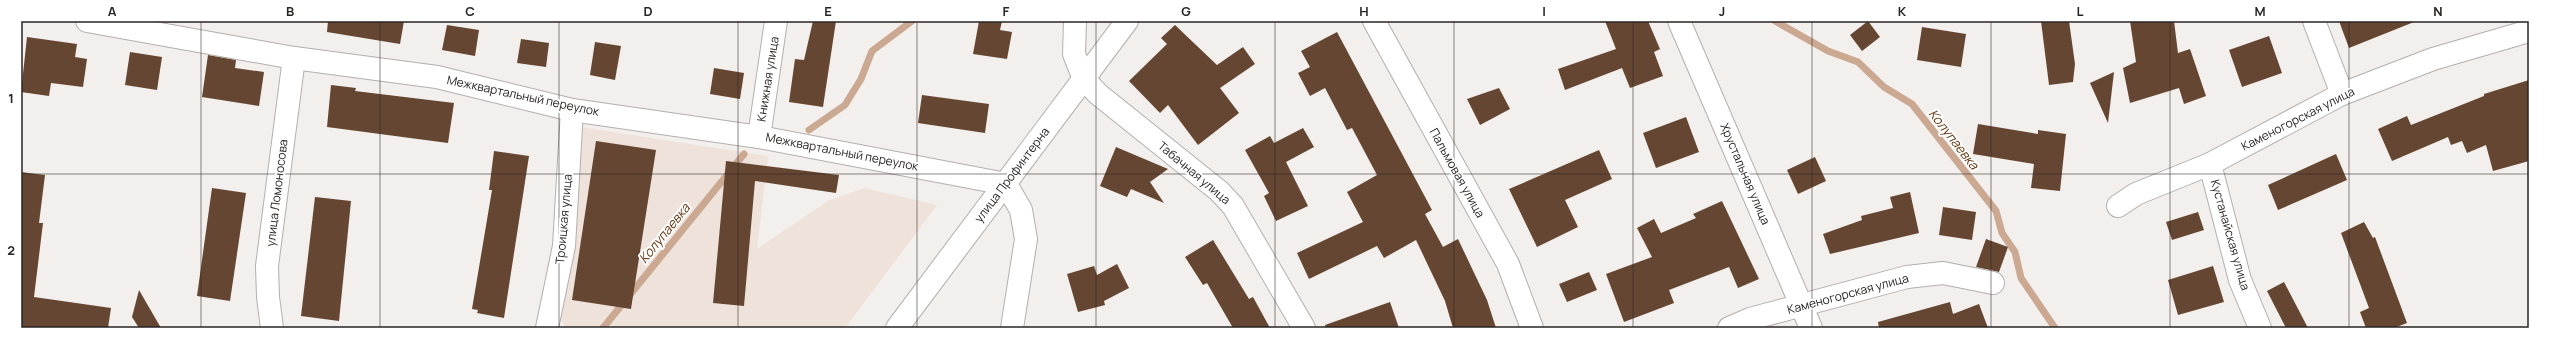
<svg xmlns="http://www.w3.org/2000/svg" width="2550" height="349" font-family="Manrope,sans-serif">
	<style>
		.built { fill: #eee2db }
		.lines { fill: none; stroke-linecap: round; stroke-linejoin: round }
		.stream { stroke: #cba891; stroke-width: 7 }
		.building { fill: #654632 }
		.minor-casing { stroke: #b3afac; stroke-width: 24 }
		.tertiary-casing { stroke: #b3afac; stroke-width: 24 }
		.secondary-casing { stroke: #b3afac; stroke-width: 24 }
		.minor { stroke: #fff; stroke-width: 22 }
		.tertiary { stroke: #fff; stroke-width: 22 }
		.secondary { stroke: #fff; stroke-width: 22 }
		.grid { fill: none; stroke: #282625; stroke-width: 1; stroke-opacity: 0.55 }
		.labels { text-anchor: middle; stroke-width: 4; stroke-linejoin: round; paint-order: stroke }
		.street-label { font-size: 12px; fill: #282625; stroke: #fff }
		.water-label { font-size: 13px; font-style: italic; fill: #643611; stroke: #fff }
		.neatline { fill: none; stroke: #282625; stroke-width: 1.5 }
		.grid-label { font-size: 13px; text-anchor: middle; font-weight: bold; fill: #282625 }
	</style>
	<rect width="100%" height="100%" fill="#f3efec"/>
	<polygon class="built" points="581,127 768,156 757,249 828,201 864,188 937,205 845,328 566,328 559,316"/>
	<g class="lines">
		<g class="stream">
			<polyline points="1775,21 1828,51 1858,62 1884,87 1912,104 1996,211 2002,233 2015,252 2021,278 2055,328"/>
			<polyline points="809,130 845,105 861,79 872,51 912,21"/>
			<polyline points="603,328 744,154"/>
		</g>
	</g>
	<g class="building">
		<polygon points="328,21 404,21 400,44 327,32"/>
		<polygon points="813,21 836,21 823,107 789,102 795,59 804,60"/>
		<polygon points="979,21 1002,21 1000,30 1012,32 1007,59 973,54"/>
		<polygon points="1605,21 1648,21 1660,49 1654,52 1663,76 1630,88 1622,68 1565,90 1558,69 1616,49"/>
		<polygon points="1868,21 1880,37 1862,51 1850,35"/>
		<polygon points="2041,21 2069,21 2075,64 2073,82 2049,85"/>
		<polygon points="2130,21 2174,21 2178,53 2190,49 2206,96 2184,104 2179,88 2130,103 2123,68 2136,62"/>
		<polygon points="2339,21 2414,21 2414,22 2349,48"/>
		<polygon points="447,25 479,30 475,56 442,50"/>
		<polygon points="1175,25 1217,65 1243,47 1255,64 1220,88 1239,113 1198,145 1168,105 1160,113 1129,81 1167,44 1161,38"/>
		<polygon points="1922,27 1966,34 1961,67 1917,60"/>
		<polygon points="1337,32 1432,210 1425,214 1443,247 1458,239 1487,300 1496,328 1453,328 1445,301 1416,240 1384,258 1377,246 1309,279 1297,253 1363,222 1347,192 1377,175 1352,128 1347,130 1325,88 1310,96 1298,73 1310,67 1301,51"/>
		<polygon points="2269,36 2282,73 2242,87 2229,50"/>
		<polygon points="27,37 77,44 75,57 87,59 83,87 51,83 49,96 21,92"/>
		<polygon points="521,39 549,43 546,67 517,63"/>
		<polygon points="595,42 621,46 615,80 590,75"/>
		<polygon points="130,52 162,57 157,90 125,85"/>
		<polygon points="208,55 236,60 235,68 264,72 259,106 202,97"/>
		<polygon points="714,68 744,73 740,99 710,94"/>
		<polygon points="2114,72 2108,123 2090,83"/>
		<polygon points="2529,80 2529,161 2493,171 2486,145 2467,153 2462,141 2451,145 2448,137 2392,161 2378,129 2407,116 2411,125 2484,96 2484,94"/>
		<polygon points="331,85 356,88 355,91 454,103 448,143 327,127"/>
		<polygon points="1499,88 1510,109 1480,125 1467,99"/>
		<polygon points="922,95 989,104 985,133 918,123"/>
		<polygon points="1686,117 1699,152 1656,168 1643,133"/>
		<polygon points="1978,124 2038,134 2038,130 2066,134 2060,191 2031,188 2034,164 1973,154"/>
		<polygon points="1303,128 1314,147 1286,162 1308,206 1276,221 1264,196 1269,193 1245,150 1270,136 1274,143"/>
		<polygon points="596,141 656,150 631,309 572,300"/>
		<polygon points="1116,147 1168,169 1150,182 1164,203 1131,189 1127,197 1100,186"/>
		<polygon points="1599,150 1612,179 1565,200 1578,227 1537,247 1509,189"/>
		<polygon points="494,151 529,156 504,318 477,313 478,310 472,309 492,190 489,190"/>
		<polygon points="2336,154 2347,180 2278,210 2268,185"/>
		<polygon points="1815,157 1826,181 1798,194 1787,170"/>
		<polygon points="726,161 839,175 836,193 755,181 744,306 713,303"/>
		<polygon points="21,172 45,175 39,223 43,223 34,297 111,308 108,328 21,328"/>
		<polygon points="212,188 246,193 230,301 197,296"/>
		<polygon points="1910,192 1919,233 1830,254 1823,234 1862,220 1861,216 1893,208 1890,197"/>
		<polygon points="315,197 351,201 339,321 301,316"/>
		<polygon points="1722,201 1759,279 1738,288 1729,267 1669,290 1674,303 1624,322 1606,274 1652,257 1637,228 1654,219 1661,233 1696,218 1693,214"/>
		<polygon points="1943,207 1976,212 1972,240 1939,235"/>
		<polygon points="2198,212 2204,230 2172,240 2166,222"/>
		<polygon points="2364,222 2373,238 2375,237 2407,323 2394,328 2366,328 2360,312 2369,308 2341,233"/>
		<polygon points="1986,239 2008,247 1999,272 1976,267"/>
		<polygon points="1213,240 1249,299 1253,297 1270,328 1233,328 1207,283 1203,285 1185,257"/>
		<polygon points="1117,264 1129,288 1104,301 1105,305 1078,312 1067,274 1094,266 1097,275"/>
		<polygon points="2213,266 2224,302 2178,315 2168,280"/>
		<polygon points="1589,272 1597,290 1567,302 1559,284"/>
		<polygon points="2284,282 2308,328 2286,328 2267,291"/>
		<polygon points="139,290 161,328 139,328 132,317"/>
		<polygon points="1390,302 1399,328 1326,328 1325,325"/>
		<polygon points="1950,302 1953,314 1979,304 1988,328 1879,328 1878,322"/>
	</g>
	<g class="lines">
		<g class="minor-casing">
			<g id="minor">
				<polyline points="87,21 294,58 437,77 572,110 759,137 1006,184 1021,210 1026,239 1012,328"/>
				<polyline points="1374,21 1508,264 1532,328"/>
				<polyline points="1679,21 1811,328"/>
				<polyline points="2314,21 2342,94"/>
				<polyline points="1084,79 1098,94 1219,191 1233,206 1304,328"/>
				<polyline points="759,137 776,21"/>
				<polyline points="2210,164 2240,280 2260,328"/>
				<polyline points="2118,206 2136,194 2210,164 2342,94 2433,59 2529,31"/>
				<polyline points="272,328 268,297 267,266 294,58"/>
				<polyline points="547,328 564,246 572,110"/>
				<polyline points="1729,328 1750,319 1907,277 1943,273 1993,283"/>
			</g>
		</g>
		<g class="tertiary-casing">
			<polyline id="tertiary" points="1075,21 1074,54 1084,79"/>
		</g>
		<g class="secondary-casing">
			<polyline id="secondary" points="897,328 1127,21"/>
		</g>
		<use href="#minor" class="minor"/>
		<use href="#tertiary" class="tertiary"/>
		<use href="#secondary" class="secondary"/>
	</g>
	<path class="grid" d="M201,21V328M380,21V328M559,21V328M738,21V328M917,21V328M1096,21V328M1275,21V328M1454,21V328M1633,21V328M1812,21V328M1991,21V328M2170,21V328M2349,21V328M21,174H2529"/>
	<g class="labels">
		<g class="street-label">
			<text transform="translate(768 79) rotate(-81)" y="4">Книжная улица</text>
			<text transform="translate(523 96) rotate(12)" y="4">Межквартальный переулок</text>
			<text transform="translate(2298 119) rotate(-27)" y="4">Каменогорская улица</text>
			<text transform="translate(842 152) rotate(11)" y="4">Межквартальный переулок</text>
			<text transform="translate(1194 173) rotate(40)" y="4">Табачная улица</text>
			<text transform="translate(1457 173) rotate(61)" y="4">Пальмовая улица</text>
			<text transform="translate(1745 174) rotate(67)" y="4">Хрустальная улица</text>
			<text transform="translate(1012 175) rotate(-53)" y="4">улица Профинтерна</text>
			<text transform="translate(277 193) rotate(-83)" y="4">улица Ломоносова</text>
			<text transform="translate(564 219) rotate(-85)" y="4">Троицкая улица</text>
			<text transform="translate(2230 235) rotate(74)" y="4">Кустанайская улица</text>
			<text transform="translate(1848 294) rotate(-15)" y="4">Каменогорская улица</text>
		</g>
		<g class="water-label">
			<text transform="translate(1954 139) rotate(52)" y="5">Колупаевка</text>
			<text transform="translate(664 233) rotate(-51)" y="5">Колупаевка</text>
		</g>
	</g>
	<rect width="2550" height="349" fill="none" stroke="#ffffff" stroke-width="44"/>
	<rect x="22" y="22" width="2506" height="305" class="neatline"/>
	<g class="grid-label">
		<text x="112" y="16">A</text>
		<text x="290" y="16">B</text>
		<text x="470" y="16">C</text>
		<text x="648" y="16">D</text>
		<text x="828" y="16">E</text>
		<text x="1006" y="16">F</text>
		<text x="1186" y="16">G</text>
		<text x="1364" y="16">H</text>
		<text x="1544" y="16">I</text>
		<text x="1722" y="16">J</text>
		<text x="1902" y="16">K</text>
		<text x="2080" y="16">L</text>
		<text x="2260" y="16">M</text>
		<text x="2438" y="16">N</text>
		<text x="11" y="103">1</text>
		<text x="11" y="255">2</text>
	</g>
</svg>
